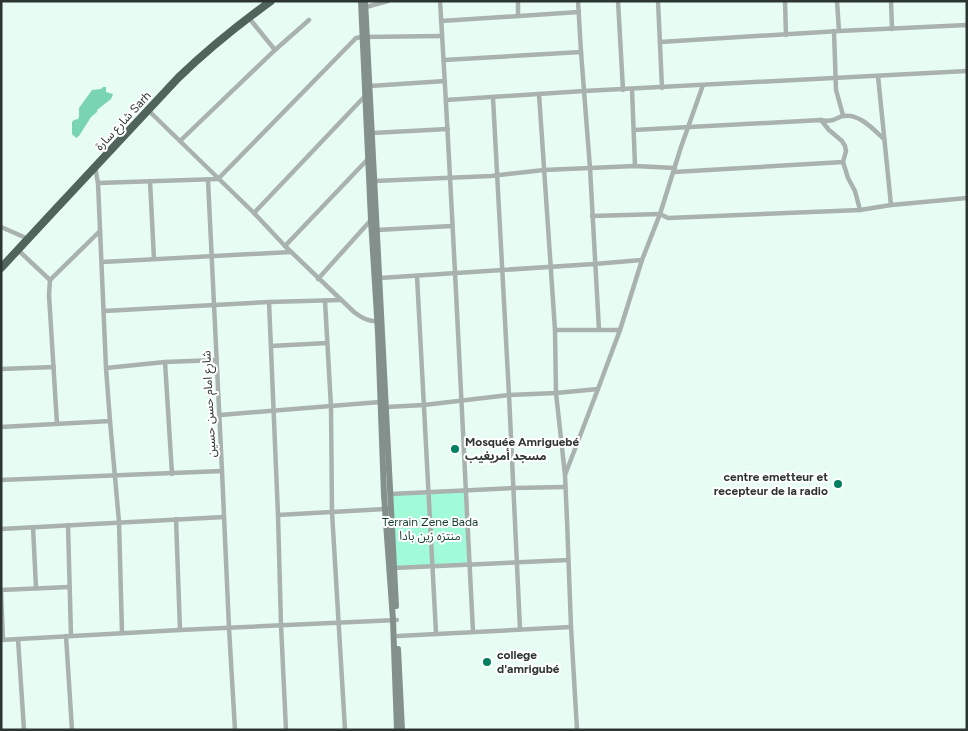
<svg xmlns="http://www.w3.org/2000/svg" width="968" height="731" font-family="Figtree,'Noto Sans Arabic',sans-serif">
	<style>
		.green { fill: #a1fbd9 }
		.water { fill: #79d4b3 }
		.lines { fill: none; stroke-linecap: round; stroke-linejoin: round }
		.street { stroke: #a9b2ae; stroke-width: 4.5 }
		.secondary { stroke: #83908b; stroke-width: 6 }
		.highway { stroke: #51645c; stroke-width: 8 }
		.poi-dot { fill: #008060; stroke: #fff; stroke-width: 2 }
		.labels { text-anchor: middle; stroke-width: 4; stroke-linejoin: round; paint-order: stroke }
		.street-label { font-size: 12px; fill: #2d3532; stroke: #fff }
		.poi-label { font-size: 12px; font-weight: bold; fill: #2d3532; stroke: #fff; text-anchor: start }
		.park-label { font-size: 12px; fill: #133c2f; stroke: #fff }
	</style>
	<rect width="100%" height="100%" fill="#e7fdf4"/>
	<polygon class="green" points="465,490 469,564 394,568 390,494"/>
	<polygon class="water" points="103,87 106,87 106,92 113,94 111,99 97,110 97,112 91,117 79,136 76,138 72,134 72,122 74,120 78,119 79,117 79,108 92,90 101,89"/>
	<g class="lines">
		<g class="street">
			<path d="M440,1C453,211 462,421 473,631"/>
			<polyline points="518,1 518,16"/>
			<polyline points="578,1 581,52 590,168 599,330"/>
			<polyline points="618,1 623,90"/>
			<polyline points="658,1 662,88"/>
			<polyline points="785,1 786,35"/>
			<polyline points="837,1 839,31"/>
			<polyline points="891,1 892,29"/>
			<polyline points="366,7 388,1"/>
			<polyline points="249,18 275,50"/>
			<polyline points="441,21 579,12"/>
			<polyline points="834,31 836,90 843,115"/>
			<polyline points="660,42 839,31 967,25"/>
			<polyline points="444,60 581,52"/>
			<polyline points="878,76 891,205"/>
			<polyline points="370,86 445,81"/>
			<polyline points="632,89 635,166"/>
			<polyline points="539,94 555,330 556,393 565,475 567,520 571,627 577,730"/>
			<polyline points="493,98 509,395 520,629"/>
			<polyline points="446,100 584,91 967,71"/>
			<path d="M148,110L254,213L285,246L354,312C362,318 369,322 380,321"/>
			<polyline points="821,120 829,130 842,141 845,146 846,151 843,162 848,178 855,191 860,210"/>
			<path d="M634,130L821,120C825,121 829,121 833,120C837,119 840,116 844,116C859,113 874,130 884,139"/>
			<polyline points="372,133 448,129"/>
			<polyline points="180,141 275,50 309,20"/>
			<polyline points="95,167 98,183 106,368 110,421 119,522 122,633"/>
			<polyline points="674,172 843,162"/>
			<polyline points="208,180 222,471 229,628 235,730"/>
			<polyline points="150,181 154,259"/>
			<polyline points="374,181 491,176 544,170 635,166 675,168"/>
			<polyline points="98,183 218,179 356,38 362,37 442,36"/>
			<polyline points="254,213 365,96"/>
			<polyline points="592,216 660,214 668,218 860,210 891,205 967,198"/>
			<polyline points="1,227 24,237"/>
			<polyline points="377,230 452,226"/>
			<polyline points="285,246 368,159"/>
			<polyline points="18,250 50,280 49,295 57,424"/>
			<polyline points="102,262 291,252"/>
			<polyline points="417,276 436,633"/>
			<polyline points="380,278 594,264 642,260"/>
			<polyline points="318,279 371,220"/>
			<polyline points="50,280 100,231"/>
			<polyline points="325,301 331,407 332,512 345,730"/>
			<polyline points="269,302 278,515 281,625 286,730"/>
			<polyline points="104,311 269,302 341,300"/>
			<polyline points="555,330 620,330"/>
			<polyline points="271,346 327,343"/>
			<polyline points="165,362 172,474"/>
			<polyline points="106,368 165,362 217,360"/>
			<polyline points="1,369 54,367"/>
			<polyline points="386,407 424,405 509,395 556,393 598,389"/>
			<polyline points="220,415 380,402"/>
			<polyline points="1,427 110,421"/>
			<polyline points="565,475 598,389 620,330 642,260 660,214 681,147 703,85"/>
			<polyline points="1,480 222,471"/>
			<polyline points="390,494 513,488 565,487"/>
			<polyline points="278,515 385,509"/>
			<polyline points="176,519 180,630"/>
			<polyline points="68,525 71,636"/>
			<polyline points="33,527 36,588"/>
			<polyline points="1,529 224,517"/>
			<polyline points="394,568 568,560"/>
			<polyline points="1,590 69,587"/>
			<polyline points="1,591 3,640"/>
			<polyline points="66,636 72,730"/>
			<polyline points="398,636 571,627"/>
			<polyline points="18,639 24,730"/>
			<polyline points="1,640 180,630 397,620"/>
		</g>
		<g class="secondary">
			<polyline points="361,1 371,220 378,332 384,495 393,620 397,730"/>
			<polyline points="365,1 396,606"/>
			<polyline points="398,649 402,730"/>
		</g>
		<path class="highway" d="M1,268L52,213L178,78C207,50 238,25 271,1"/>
	</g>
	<g class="poi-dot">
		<circle cx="455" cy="449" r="5"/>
		<circle cx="838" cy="484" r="5"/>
		<circle cx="487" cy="662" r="5"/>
	</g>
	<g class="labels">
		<g class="street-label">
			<text transform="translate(123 121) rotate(-47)" y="4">شارع سارة Sarh</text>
			<text transform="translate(209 404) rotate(-93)" y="4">شارع امام حسن حسين</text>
		</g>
		<g class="poi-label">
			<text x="465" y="446">Mosquée Amriguebé<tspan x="465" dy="14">مسجد أمريغيب</tspan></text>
			<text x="828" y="481" text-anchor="end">centre emetteur et<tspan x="828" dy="14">recepteur de la radio</tspan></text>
			<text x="497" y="659">college<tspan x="497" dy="14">d'amrigubé</tspan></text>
		</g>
		<g class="park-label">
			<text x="430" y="526">Terrain Zene Bada<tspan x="430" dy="14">منتزه زين بادا</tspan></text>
		</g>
	</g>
	<rect width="968" height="731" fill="none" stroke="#2d3532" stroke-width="5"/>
</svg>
